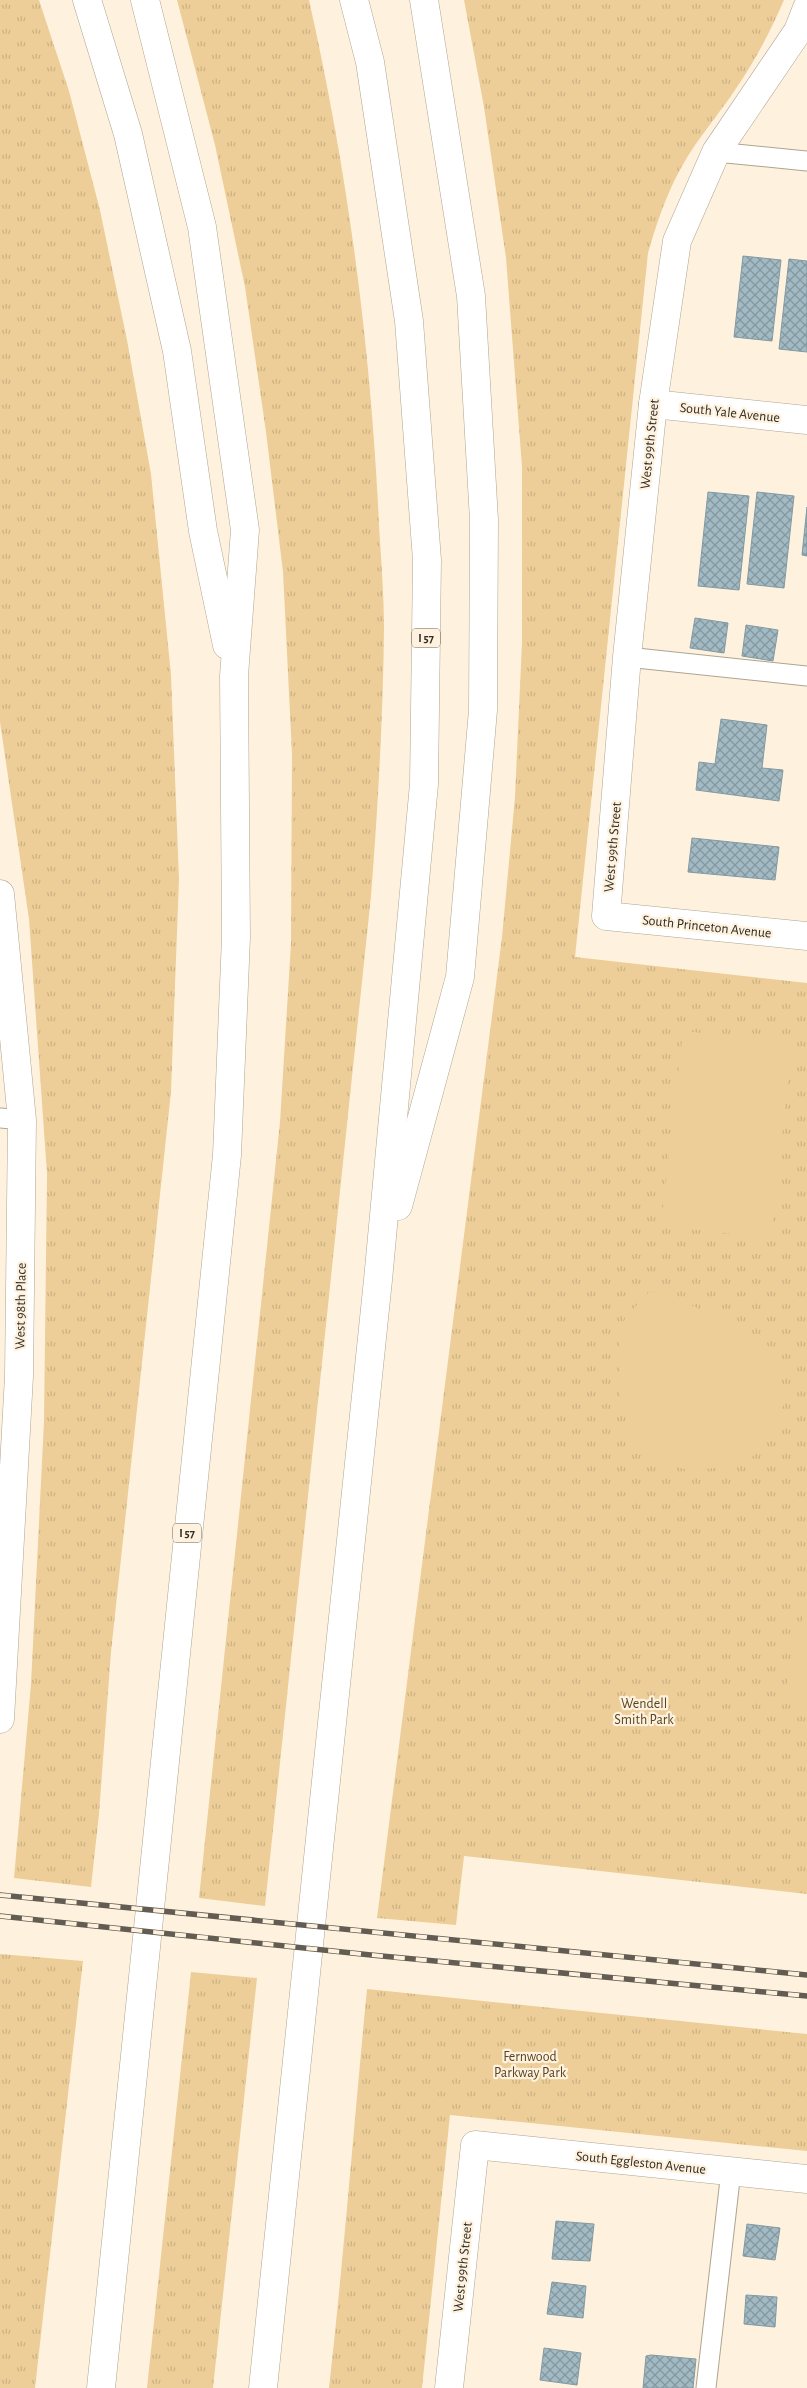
<svg xmlns="http://www.w3.org/2000/svg" width="807" height="2388" font-family="'Alegreya Sans',sans-serif">
	<style>
		.grass { fill: url(#grass-tufts) }
		.garden { fill: #edce98 }
		.building { fill: url(#building-cross-hatch); stroke: #8299a2 }
		.lines { fill: none; stroke-linecap: round; stroke-linejoin: round }
		.service-casing { stroke: #aea491; stroke-width: 21 }
		.minor-casing { stroke: #aea491; stroke-width: 29 }
		.motorway-casing { stroke: #aea491; stroke-width: 29 }
		.service { stroke: #fff; stroke-width: 19 }
		.minor { stroke: #fff; stroke-width: 28 }
		.motorway { stroke: #fff; stroke-width: 28 }
		.rail-casing { stroke: #635c52; stroke-width: 5.5 }
		.rail { stroke: #fef2df; stroke-width: 4; stroke-dasharray: 11; stroke-linecap: butt }
		.labels { text-anchor: middle; stroke-width: 4.5; stroke-linejoin: round; paint-order: stroke }
		.shield { fill: #fef2df; stroke: #6e675d; stroke-width: 1 }
		.shield-label { font-size: 12px; font-weight: bold; fill: #312c25 }
		.street-label { font-size: 14px; fill: #312c25; stroke: #fef2df }
		.park-label { font-size: 14px; fill: #574421; stroke: #fef2df }
	</style>
	<defs>
		<pattern id="grass-tufts" width="24" height="20" patternUnits="userSpaceOnUse" patternTransform="scale(1.25)"><rect width="24" height="20" fill="#edce98"/><path d="M3 7l-1-3M5 7V3M7 7l1-3M15 17l-1-3M17 17v-4M19 17l1-3" fill="none" stroke="#ccb183"/></pattern>
		<pattern id="building-cross-hatch" width="8" height="8" patternUnits="userSpaceOnUse" patternTransform="scale(1.25)"><rect width="8" height="8" fill="#a2bac3"/><path d="M0 0l8 8M0 8l8-8" fill="none" stroke="#85979e"/></pattern>
	</defs>
	<rect width="100%" height="100%" fill="#fef2df"/>
	<g class="grass">
		<polygon points="0,0 39,0 69,91 100,210 127,340 151,474 171,675 179,879 171,1092 111,1652 99,1814 91,1887 14,1878 31,1684 44,1421 47,1174 29,919 0,722"/>
		<path d="M177,0H309C348,173 371,348 379,525C381,559 384,594 384,629C383,718 378,807 371,896L265,1906L199,1898L280,1122L291,943L292,754L283,572L266,432L245,287L215,145Z"/>
		<path d="M464,0H784C772,28 758,55 741,81C722,111 698,137 681,168C666,195 656,225 648,253L575,957L807,983V1894L464,1856L456,1925L377,1918L502,937L515,797L522,642V467L506,258L484,107Z"/>
		<polygon points="0,1954 83,1961 35,2388 0,2388"/>
		<polygon points="191,1972 257,1978 213,2388 147,2388"/>
		<path d="M367,1989L807,2034V2151L450,2115L422,2388H329C344,2255 354,2122 367,1989Z"/>
	</g>
	<g class="garden">
		<polygon points="683,1031 792,1043 771,1238 661,1226"/>
		<polygon points="650,1291 695,1307 724,1321 753,1338 772,1356 781,1382 783,1406 774,1429 756,1454 737,1465 691,1471 668,1464 652,1457 639,1447 628,1425 619,1394 619,1338 625,1318"/>
		<path d="M807,1613V1719L786,1690C789,1664 793,1635 807,1613Z"/>
	</g>
	<g class="building">
		<polygon points="743,256 781,260 772,341 734,337"/>
		<polygon points="789,259 807,261 807,352 779,349"/>
		<polygon points="708,492 749,496 739,590 698,586"/>
		<polygon points="757,492 794,496 784,588 747,584"/>
		<polygon points="807,507 807,556 802,555"/>
		<polygon points="695,618 728,623 724,653 690,648"/>
		<polygon points="746,625 778,630 773,661 742,656"/>
		<polygon points="721,719 767,725 762,768 783,770 779,801 696,790 699,762 715,764"/>
		<polygon points="692,838 779,847 775,880 688,872"/>
		<polygon points="556,2221 594,2224 590,2261 552,2259"/>
		<polygon points="747,2224 780,2228 775,2260 743,2256"/>
		<polygon points="552,2282 586,2286 583,2318 547,2314"/>
		<polygon points="746,2295 777,2297 775,2327 744,2324"/>
		<polygon points="544,2348 581,2353 577,2385 540,2380"/>
		<polygon points="651,2355 696,2359 693,2388 643,2388 646,2356"/>
	</g>
	<g class="lines">
		<g class="service-casing">
			<g id="service">
				<polyline points="716,152 807,161"/>
				<polyline points="627,657 807,676"/>
				<polyline points="0,1118 22,1120"/>
				<polyline points="706,2388 731,2171"/>
			</g>
		</g>
		<g class="minor-casing">
			<g id="minor">
				<polyline points="807,8 798,31 716,152 677,241 653,404 627,657 606,916 807,936"/>
				<polyline points="653,404 807,420"/>
				<polyline points="0,894 22,1120 19,1376 0,1719"/>
				<polyline points="449,2388 475,2145 807,2179"/>
			</g>
		</g>
		<g class="motorway-casing">
			<g id="motorway">
				<polyline points="87,0 128,134 177,351 203,531 227,645"/>
				<polyline points="398,1206 460,977 483,710 484,520 471,296 424,0"/>
				<polyline points="101,2388 227,1155 236,937 234,676 245,530 202,227 145,0"/>
				<polyline points="263,2388 378,1280 424,784 427,560 409,321 370,62 354,0"/>
			</g>
		</g>
		<use href="#service" class="service"/>
		<use href="#minor" class="minor"/>
		<use href="#motorway" class="motorway"/>
		<g class="rail-casing">
			<g id="rail">
				<polyline points="0,1895 807,1975"/>
				<polyline points="0,1916 371,1955 807,1996"/>
			</g>
		</g>
		<use href="#rail" class="rail"/>
	</g>
	<g class="labels">
		<g class="shield">
			<rect x="412" y="628.5" width="28" height="19" rx="4"/>
			<rect x="173" y="1523.5" width="28" height="19" rx="4"/>
		</g>
		<g class="shield-label">
			<text x="426" y="642">I 57</text>
			<text x="187" y="1537">I 57</text>
		</g>
		<g class="street-label">
			<text transform="translate(730 412) rotate(6)" y="5">South Yale Avenue</text>
			<text transform="translate(649 444) rotate(-84)" y="5">West 99th Street</text>
			<text transform="translate(612 847) rotate(-85)" y="5">West 99th Street</text>
			<text transform="translate(707 926) rotate(6)" y="5">South Princeton Avenue</text>
			<text transform="translate(20 1306) rotate(-89)" y="5">West 98th Place</text>
			<text transform="translate(641 2162) rotate(6)" y="5">South Eggleston Avenue</text>
			<text transform="translate(462 2267) rotate(-84)" y="5">West 99th Street</text>
		</g>
		<g class="park-label">
			<text x="644" y="1708">Wendell<tspan x="644" dy="16">Smith Park</tspan></text>
			<text x="530" y="2061">Fernwood<tspan x="530" dy="16">Parkway Park</tspan></text>
		</g>
	</g>
</svg>
